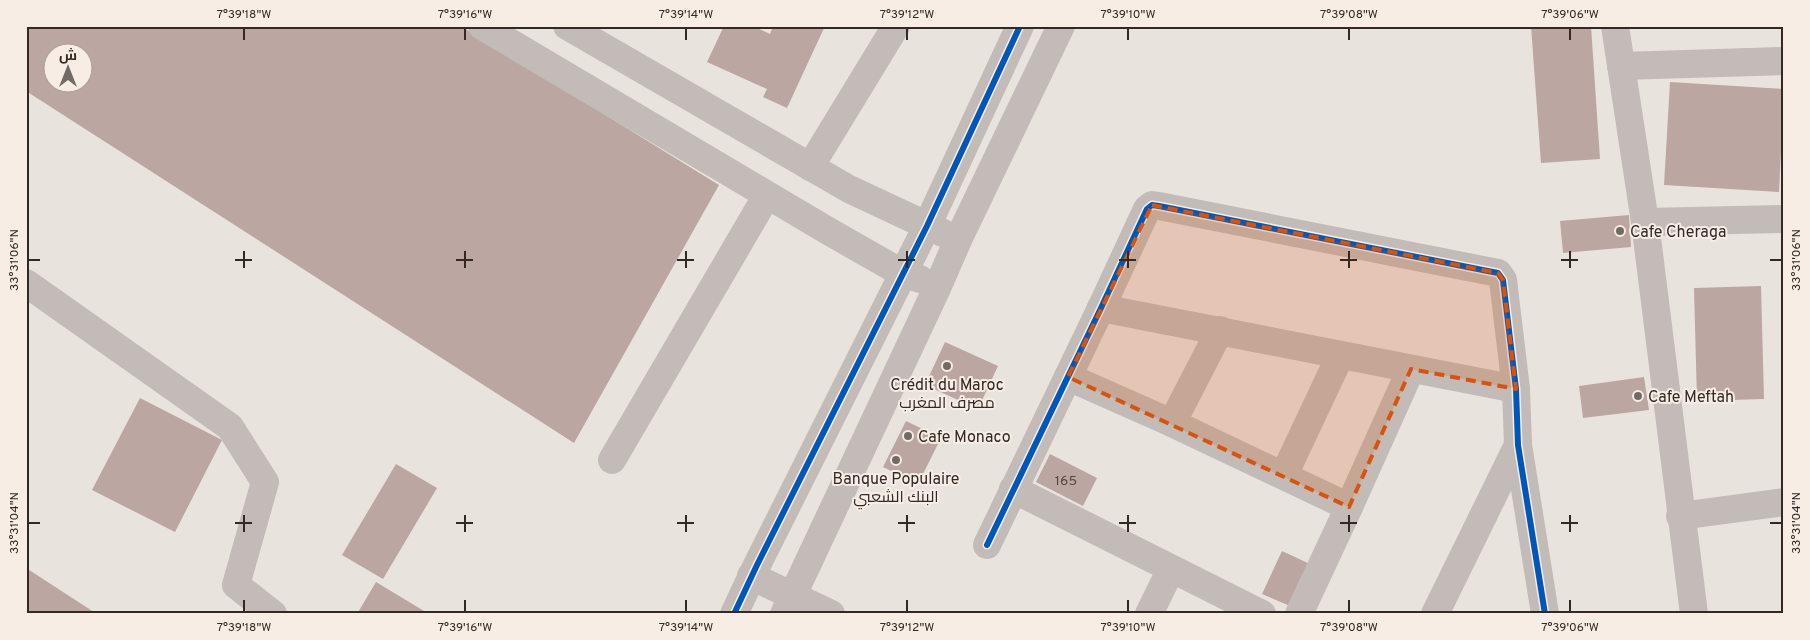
<svg xmlns="http://www.w3.org/2000/svg" width="1810" height="640" font-family="Overpass,Cairo,sans-serif">
	<style>
		.building { fill: #bba6a1; fill-rule: evenodd }
		.lines { fill: none; stroke-linecap: round; stroke-linejoin: round }
		.minor { stroke: #c2bbb7; stroke-width: 28 }
		.cycleway-casing { stroke: #f7ede4; stroke-width: 9 }
		.cycleway { stroke: #0057b8; stroke-width: 6 }
		.marked { fill: #d6540f; fill-opacity: 0.2; stroke: #d6540f; stroke-width: 4; stroke-dasharray: 10 6; stroke-linejoin: round }
		.ticks { fill: none; stroke: #322926; stroke-width: 2 }
		.poi-dot { fill: #726a66; stroke: #f7ede4; stroke-width: 2 }
		.labels { text-anchor: middle; stroke-width: 4; stroke-linejoin: round; paint-order: stroke }
		.number-label { font-size: 14px; fill: #544845 }
		.poi-label { font-size: 16px; fill: #322926; stroke: #f7ede4; text-anchor: start }
		.neatline { fill: none; stroke: #322926; stroke-width: 2 }
		.ticks-label { font-size: 12px; text-anchor: middle; fill: #322926 }
	</style>
	<rect width="100%" height="100%" fill="#e9e3de"/>
	<g class="building">
		<path d="M26,26H461L719,185L574,443L26,91ZM52,52H82V82H52Z"/>
		<polygon points="724,26 753,26 770,34 773,26 825,26 787,108 763,97 767,89 707,62"/>
		<polygon points="1531,26 1591,26 1600,159 1541,163"/>
		<polygon points="1670,82 1784,89 1779,192 1664,185"/>
		<polygon points="1629,215 1631,247 1563,253 1560,221"/>
		<polygon points="1761,286 1764,399 1697,401 1694,288"/>
		<polygon points="945,342 998,366 978,409 925,385"/>
		<polygon points="1644,377 1649,410 1583,418 1579,386"/>
		<polygon points="140,398 222,440 175,532 92,490"/>
		<polygon points="906,421 941,438 918,484 883,467"/>
		<polygon points="1050,454 1097,478 1083,506 1036,482"/>
		<polygon points="396,464 437,488 383,579 342,555"/>
		<polygon points="1282,551 1310,564 1290,606 1262,594"/>
		<polygon points="26,568 97,614 26,614"/>
		<polygon points="376,582 429,614 357,614"/>
	</g>
	<g class="lines">
		<g class="minor">
			<polyline points="482,26 830,232 902,273 920,279"/>
			<polyline points="567,26 849,189 943,233"/>
			<polyline points="1615,26 1645,222 1694,614"/>
			<polyline points="1621,66 1784,61"/>
			<polyline points="810,167 896,26"/>
			<polyline points="1645,222 1784,219"/>
			<polyline points="26,283 230,427 265,482 236,585 273,614"/>
			<polyline points="1101,308 1516,389"/>
			<polyline points="1068,377 1172,423 1349,507"/>
			<polyline points="1172,423 1220,330"/>
			<polyline points="612,460 767,195"/>
			<polyline points="1284,475 1340,356"/>
			<polyline points="1013,489 1262,614"/>
			<polyline points="1680,516 1784,502"/>
			<polyline points="987,545 1101,308 1147,209 1152,205 1159,206 1498,273 1503,280 1516,389 1518,445 1545,614"/>
			<polyline points="751,576 831,614"/>
			<polyline points="734,614 757,565 927,226 1020,26"/>
			<polyline points="784,614 938,286 958,240 1061,26"/>
			<polyline points="1149,614 1171,569"/>
			<polyline points="1299,614 1349,507 1411,369"/>
			<polyline points="1435,614 1518,445"/>
		</g>
		<g class="cycleway-casing">
			<g id="cycleway">
				<polyline points="987,545 1101,308 1147,209 1152,205 1159,206 1498,273 1503,280 1516,389 1518,445 1545,614"/>
				<polyline points="734,614 757,565 927,226 1020,26"/>
			</g>
		</g>
		<use href="#cycleway" class="cycleway"/>
	</g>
	<path class="marked" d="M1152,205L1498,273L1503,280L1516,389L1411,369L1349,507L1068,377Z"/>
	<path class="ticks" d="M244,28V40M465,28V40M686,28V40M907,28V40M1128,28V40M1349,28V40M1570,28V40M244,251V268M465,251V268M686,251V268M907,251V268M1128,251V268M1349,251V268M1570,251V268M28,260H40M235,260H252M456,260H473M677,260H694M898,260H915M1119,260H1136M1340,260H1357M1561,260H1578M1770,260H1782M244,515V532M465,515V532M686,515V532M907,515V532M1128,515V532M1349,515V532M1570,515V532M28,523H40M235,523H252M456,523H473M677,523H694M898,523H915M1119,523H1136M1340,523H1357M1561,523H1578M1770,523H1782M244,600V612M465,600V612M686,600V612M907,600V612M1128,600V612M1349,600V612M1570,600V612"/>
	<g class="poi-dot">
		<circle cx="1620" cy="231" r="5"/>
		<circle cx="947" cy="366" r="5"/>
		<circle cx="1638" cy="396" r="5"/>
		<circle cx="908" cy="436" r="5"/>
		<circle cx="896" cy="460" r="5"/>
	</g>
	<g class="labels">
		<g class="number-label">
			<text x="1066" y="485">165</text>
		</g>
		<g class="poi-label">
			<text x="1630" y="237">Cafe Cheraga</text>
			<text x="947" y="390" text-anchor="middle">Crédit du Maroc<tspan x="947" dy="18">مصرف المغرب</tspan></text>
			<text x="1648" y="402">Cafe Meftah</text>
			<text x="918" y="442">Cafe Monaco</text>
			<text x="896" y="484" text-anchor="middle">Banque Populaire<tspan x="896" dy="18">البنك الشعبي</tspan></text>
		</g>
	</g>
	<rect width="1810" height="640" fill="none" stroke="#f7ede4" stroke-width="55"/>
	<g transform="translate(68 68)"><circle r="24" fill="#f7ede4" stroke="#a89f98"/>
	<path d="M0-4L9 19L0 12L-9 19Z" fill="#726a66"/>
	<text y="-8" font-size="14" font-weight="bold" text-anchor="middle" fill="#322926">ش</text>
	</g>
	<rect x="28" y="28" width="1754" height="584" class="neatline"/>
	<g class="ticks-label">
		<text x="244" y="18">7°39'18"W</text>
		<text x="465" y="18">7°39'16"W</text>
		<text x="686" y="18">7°39'14"W</text>
		<text x="907" y="18">7°39'12"W</text>
		<text x="1128" y="18">7°39'10"W</text>
		<text x="1349" y="18">7°39'08"W</text>
		<text x="1570" y="18">7°39'06"W</text>
		<text transform="translate(14 260) rotate(-90)" y="4">33°31'06"N</text>
		<text transform="translate(1796 260) rotate(-90)" y="4">33°31'06"N</text>
		<text transform="translate(14 523) rotate(-90)" y="4">33°31'04"N</text>
		<text transform="translate(1796 523) rotate(-90)" y="4">33°31'04"N</text>
		<text x="244" y="631">7°39'18"W</text>
		<text x="465" y="631">7°39'16"W</text>
		<text x="686" y="631">7°39'14"W</text>
		<text x="907" y="631">7°39'12"W</text>
		<text x="1128" y="631">7°39'10"W</text>
		<text x="1349" y="631">7°39'08"W</text>
		<text x="1570" y="631">7°39'06"W</text>
	</g>
</svg>
